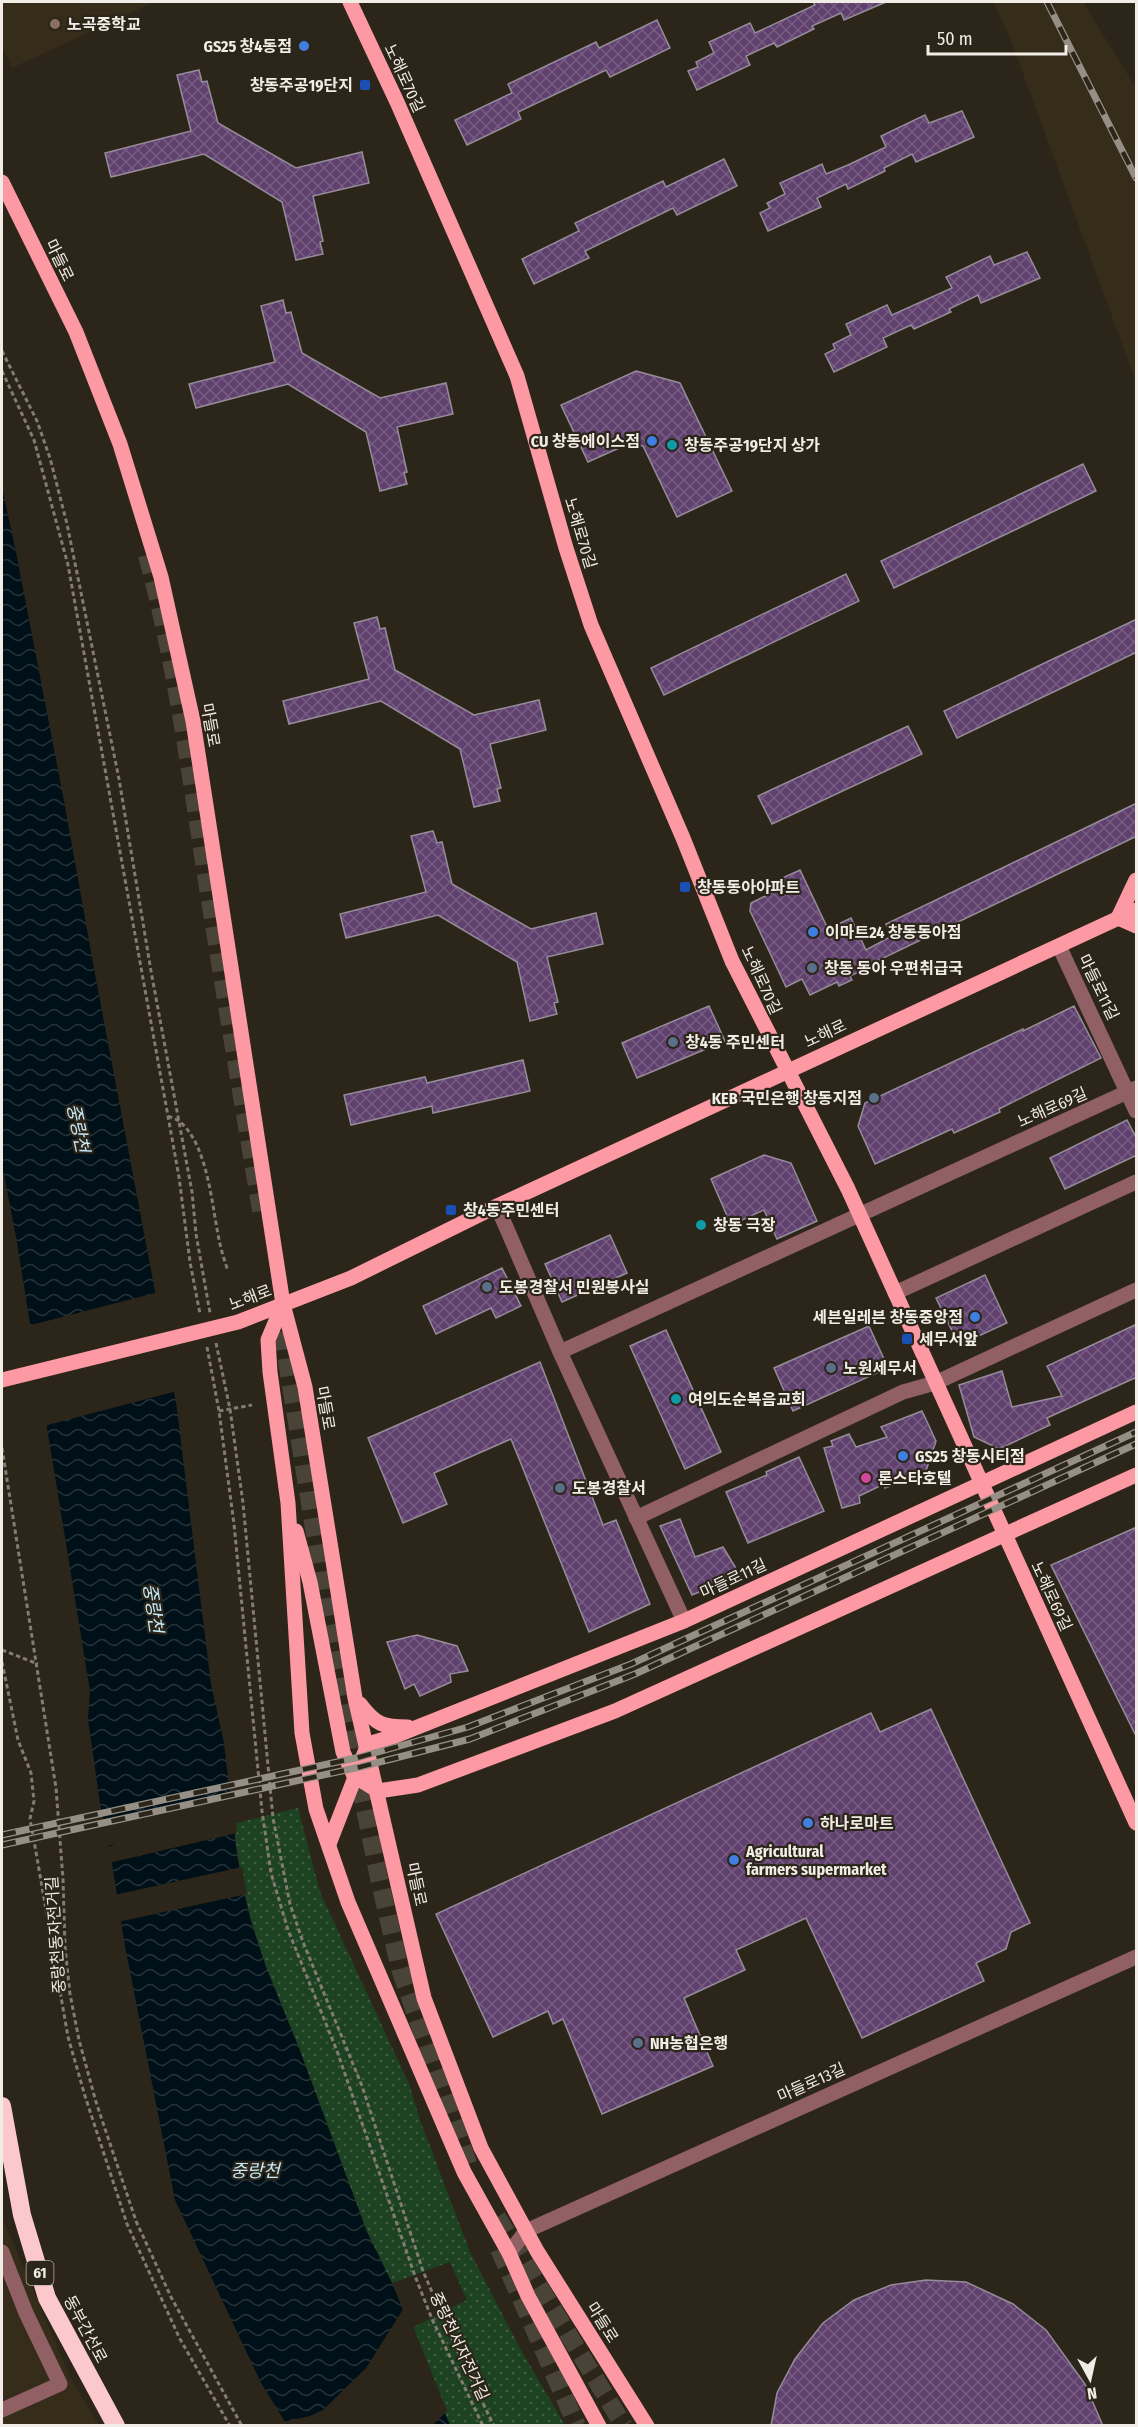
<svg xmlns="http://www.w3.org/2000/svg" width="1138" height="2427" font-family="'Fira Sans Condensed','Noto Sans KR',sans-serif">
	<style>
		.built { fill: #362c1a }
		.green { fill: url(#green-dots) }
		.water { fill: url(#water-waves) }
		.pier { fill: #2c2519 }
		.building { fill: url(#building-cross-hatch); stroke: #958c9a; stroke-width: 1.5 }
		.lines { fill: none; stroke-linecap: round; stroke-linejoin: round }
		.highway-tunnel { stroke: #4a4338; stroke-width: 18; stroke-dasharray: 18 9; stroke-linecap: butt }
		.path { stroke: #837c73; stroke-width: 3; stroke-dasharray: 4.5 3; stroke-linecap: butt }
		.minor { stroke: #916064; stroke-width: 15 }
		.major { stroke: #fd99a2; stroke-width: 15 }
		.highway { stroke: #fbc9cc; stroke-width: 18 }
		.rail-casing { stroke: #958f85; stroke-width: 7 }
		.rail { stroke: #2c2519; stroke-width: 4.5; stroke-dasharray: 14; stroke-linecap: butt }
		.education-dot { fill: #8d6e63; stroke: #2c2519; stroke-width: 2 }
		.shop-dot { fill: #3f7fe0; stroke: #2c2519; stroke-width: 2 }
		.transit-dot { fill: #1a4fb4; stroke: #2c2519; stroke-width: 2 }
		.culture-dot { fill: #0f9aa8; stroke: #2c2519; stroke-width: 2 }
		.service-dot { fill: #5c6f8a; stroke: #2c2519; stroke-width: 2 }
		.hotel-dot { fill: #d1479c; stroke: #2c2519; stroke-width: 2 }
		.labels { text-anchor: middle; stroke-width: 4.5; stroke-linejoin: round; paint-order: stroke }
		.shield { fill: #2c2519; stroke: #b6b0a8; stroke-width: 1.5 }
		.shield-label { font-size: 15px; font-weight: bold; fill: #f1ece5 }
		.poi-label { font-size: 16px; font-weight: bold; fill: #f1ece5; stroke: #2c2519; text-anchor: start }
		.street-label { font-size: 16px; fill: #f1ece5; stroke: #2c2519 }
		.water-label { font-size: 18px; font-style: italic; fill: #c5ebfa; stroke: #2c2519 }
	</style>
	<defs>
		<pattern id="green-dots" width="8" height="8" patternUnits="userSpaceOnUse" patternTransform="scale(1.5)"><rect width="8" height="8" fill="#1d4222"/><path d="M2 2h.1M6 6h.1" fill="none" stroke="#3e5d42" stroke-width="1.8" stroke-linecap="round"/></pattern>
		<pattern id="water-waves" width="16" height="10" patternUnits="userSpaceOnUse" patternTransform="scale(1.5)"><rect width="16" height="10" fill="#001018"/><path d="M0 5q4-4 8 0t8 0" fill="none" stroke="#263339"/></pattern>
		<pattern id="building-cross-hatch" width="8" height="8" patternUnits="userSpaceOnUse" patternTransform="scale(1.5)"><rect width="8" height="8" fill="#60416e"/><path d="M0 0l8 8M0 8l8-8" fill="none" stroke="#775d83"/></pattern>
	</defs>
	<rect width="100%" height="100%" fill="#2c2519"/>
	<g class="built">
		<polygon points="2,2 155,2 12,68 2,46"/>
		<polygon points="993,2 1083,2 1136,88 1136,382 1010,38"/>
		<polygon points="2,2217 71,2379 99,2425 2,2425"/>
	</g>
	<polygon class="green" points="298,1808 320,1892 409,2084 420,2120 470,2252 522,2352 565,2425 450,2425 448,2423 410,2329 467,2300 450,2262 392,2283 367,2232 299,2048 266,1967 251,1921 244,1892 233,1824"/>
	<polygon class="water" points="2,488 16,552 64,801 95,974 176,1402 211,1684 224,1743 237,1855 244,1892 251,1921 266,1967 299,2048 367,2232 392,2283 450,2425 287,2425 261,2383 175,2200 124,1941 111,1857 100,1804 88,1719 90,1691 16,1237 2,1164"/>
	<g class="pier">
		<polygon points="159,1292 177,1391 44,1426 27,1326"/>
		<polygon points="232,1792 237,1833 109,1863 106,1848 115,1844 106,1846 101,1821"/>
		<polygon points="242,1867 247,1894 118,1922 114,1895"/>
		<polygon points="405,2306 447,2411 433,2425 284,2426 282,2422 310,2416 323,2410 366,2368"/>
	</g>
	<g class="building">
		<polygon points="813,2 886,2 844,20 841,13 812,26 814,29 777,47 774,43 746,56 750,65 697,90 688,71 698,67 696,62 714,53 709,42 750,23 755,33 815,5"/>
		<polygon points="657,20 670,48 610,77 606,70 518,112 521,119 467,145 455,120 512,93 508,84 596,42 599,48"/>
		<polygon points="199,70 202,82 207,81 218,123 296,168 362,152 369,183 313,196 323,241 320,242 323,254 296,260 282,202 204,154 111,177 105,153 191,131 177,75"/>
		<polygon points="962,111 974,137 916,162 912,154 884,168 885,171 848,189 846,184 817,198 821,207 768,231 760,213 770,208 767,203 785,194 780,183 822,164 826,174 848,165 886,147 881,136 925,115 929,123"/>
		<polygon points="724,159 737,186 677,215 673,208 585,251 589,258 534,284 522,259 579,231 575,223 663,181 666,187"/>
		<polygon points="1027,252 1040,278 981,303 978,295 949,309 951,312 914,329 911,325 883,338 887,347 834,372 825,354 835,349 833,344 851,335 846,324 887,305 892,315 952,288 946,277 990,256 994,265"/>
		<polygon points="283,300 286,313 291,312 302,353 380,398 446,383 453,414 397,427 407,472 404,473 407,484 380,491 366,432 288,384 196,408 189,384 275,362 261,306"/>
		<polygon points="636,371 680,383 732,491 677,517 643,446 628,444 588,462 561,405"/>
		<polygon points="1083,464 1096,491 894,588 881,561"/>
		<polygon points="846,574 859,601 664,695 651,668"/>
		<polygon points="377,617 380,629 385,628 395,670 474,715 539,700 546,730 490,744 501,788 497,789 500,801 474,807 460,749 381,701 289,724 283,701 369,679 354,623"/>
		<polygon points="1137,619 1137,652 957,738 944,711"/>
		<polygon points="908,726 922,754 772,824 758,796"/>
		<polygon points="1137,803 1137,836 879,960 880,962 850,976 852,980 839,986 837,982 810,995 802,979 786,987 750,911 751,903 784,887 780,879 800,870 828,929 851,918 866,950 892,936 886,924"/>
		<polygon points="433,831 437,843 442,842 452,884 531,929 596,913 603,944 547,957 558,1002 554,1003 557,1014 530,1021 517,962 438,915 346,938 340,914 426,892 411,836"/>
		<polygon points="709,1006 725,1041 637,1078 622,1043"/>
		<polygon points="1074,1006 1101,1058 999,1109 1000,1112 954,1133 952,1129 875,1164 858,1126 865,1103 1023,1029 1023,1031"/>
		<polygon points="523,1060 530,1091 433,1113 432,1106 351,1125 344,1095 425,1077 427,1083"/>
		<polygon points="1127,1120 1137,1139 1137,1155 1065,1189 1050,1158"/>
		<polygon points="764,1155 791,1163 817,1221 777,1239 764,1210 731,1225 711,1179"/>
		<polygon points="610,1235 627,1273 562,1302 545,1264"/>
		<polygon points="502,1268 521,1306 496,1318 491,1308 436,1334 423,1306"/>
		<polygon points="985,1275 1007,1323 959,1345 936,1298"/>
		<polygon points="1137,1324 1137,1377 1047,1418 1050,1425 999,1449 974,1437 959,1385 1002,1371 1012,1407 1062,1396 1047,1366"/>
		<polygon points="869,1326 888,1368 793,1411 774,1368"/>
		<polygon points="666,1330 721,1452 685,1469 630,1346"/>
		<polygon points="540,1362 603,1525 616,1520 650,1604 589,1632 511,1439 434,1473 447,1504 403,1523 368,1438"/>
		<polygon points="922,1411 936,1441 925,1474 885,1488 884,1484 859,1496 860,1503 842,1508 824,1448 833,1446 831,1441 849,1434 856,1447 887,1437 881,1427"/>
		<polygon points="799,1457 824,1511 748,1543 726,1492 767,1475 766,1472"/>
		<polygon points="680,1519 695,1557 723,1547 740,1575 692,1595 660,1526"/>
		<polygon points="1137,1527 1137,1738 1051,1565"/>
		<polygon points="417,1635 457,1646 468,1671 450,1674 451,1682 420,1696 414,1684 405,1689 387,1642"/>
		<polygon points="931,1709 1030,1923 1011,1932 1006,1949 976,1963 984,1981 862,2038 806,1918 736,1950 745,1970 684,1998 713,2066 602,2114 563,2019 553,2024 548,2011 493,2037 436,1914 871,1713 880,1732"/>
		<polygon points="926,2280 966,2282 1013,2304 1046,2330 1085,2384 1103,2426 771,2426 777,2393 795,2359 823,2323 854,2300 891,2285"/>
	</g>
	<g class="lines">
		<g class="highway-tunnel">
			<path d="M147,555C177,666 191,780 209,894C226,1001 244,1109 262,1216"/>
			<polyline points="278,1305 337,1671 379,1878 400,1969 471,2172"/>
			<polyline points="497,2217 624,2426"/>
			<polyline points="499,2249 577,2426"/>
		</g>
		<g class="path">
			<polyline points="2,351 37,421 50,458 67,524 119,779 151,971 192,1192 196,1234 210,1313"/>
			<polyline points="2,371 34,440 68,565 179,1177 190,1262 200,1314"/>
			<path d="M168,1116C172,1118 177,1119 180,1122C209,1146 212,1210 220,1244C222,1253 225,1262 228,1271"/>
			<polyline points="216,1343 230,1409 243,1503 273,1818 290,1904 303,1942 362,2086 423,2271 457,2350 494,2426"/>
			<polyline points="207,1347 219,1411 234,1524 262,1811 271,1873 288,1930 337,2051 415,2276 432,2319 483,2426"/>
			<polyline points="219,1411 252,1405"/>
			<polyline points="2,1448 56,1788 63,1879 65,1947 70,1994 79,2040 96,2102 136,2221 171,2297 242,2426"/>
			<polyline points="2,1650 38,1664"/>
			<polyline points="2,1662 18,1740 31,1773 34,1801 30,1819 36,1852 68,2037 85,2096 127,2224 180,2339 230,2426"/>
		</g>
		<g class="minor">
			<polyline points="1059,946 1136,1111"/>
			<polyline points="497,1206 560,1352 684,1621"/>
			<polyline points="895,1293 1136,1182"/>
			<polyline points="560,1352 1136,1088"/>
			<polyline points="636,1518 903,1392 935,1383 1136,1290"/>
			<polyline points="2,2252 26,2313 60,2384 2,2410"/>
			<polyline points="509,2253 526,2231 1136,1957"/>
		</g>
		<g class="major">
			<polyline points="350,2 397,102 517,376 566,548 591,625 683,838 732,961 848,1189 1136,1823"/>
			<polyline points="2,182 76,332 120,444 161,577 193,721 283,1304 305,1387 355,1698 424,1998 481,2148 537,2251 647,2426"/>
			<polyline points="1118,918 1136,880"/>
			<polyline points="1118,918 1136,926"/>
			<polyline points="283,1304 268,1340 270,1372 288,1503 302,1733 316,1809 348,1902 464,2172 509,2253 528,2296 599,2426"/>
			<polyline points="2,1380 238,1322 351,1278 497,1206 1136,910"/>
			<polyline points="296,1531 310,1582 343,1752 354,1776 378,1791 418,1785 615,1711 1136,1475"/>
			<path d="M360,1704C376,1725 383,1727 408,1727"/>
			<polyline points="329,1844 368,1744 395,1736 684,1621 1136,1412"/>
		</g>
		<polyline class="highway" points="2,2106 22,2215 47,2298 116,2426"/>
		<g class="rail-casing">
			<g id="rail">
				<polyline points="1047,2 1136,178"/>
				<polyline points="2,1835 360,1757 468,1727 631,1664 1136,1432"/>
				<polyline points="2,1845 360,1767 470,1739 635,1674 1136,1444"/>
			</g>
		</g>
		<use href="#rail" class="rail"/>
	</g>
	<circle class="education-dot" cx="55" cy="24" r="6"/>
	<g class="shop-dot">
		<circle cx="304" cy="46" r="6"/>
		<circle cx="652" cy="441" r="6"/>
		<circle cx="813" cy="932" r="6"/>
		<circle cx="975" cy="1317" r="6"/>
		<circle cx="903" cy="1456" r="6"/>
		<circle cx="808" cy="1823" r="6"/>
		<circle cx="734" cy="1860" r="6"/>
	</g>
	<g class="transit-dot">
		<rect x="359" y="79" width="12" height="12" rx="3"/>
		<rect x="679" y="881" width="12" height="12" rx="3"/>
		<rect x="445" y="1204" width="12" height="12" rx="3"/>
		<rect x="901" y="1333" width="12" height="12" rx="3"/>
	</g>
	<g class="culture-dot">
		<circle cx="672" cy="445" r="6"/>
		<circle cx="701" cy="1225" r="6"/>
		<circle cx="676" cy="1399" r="6"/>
	</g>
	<g class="service-dot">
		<circle cx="812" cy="968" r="6"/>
		<circle cx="673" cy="1042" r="6"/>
		<circle cx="874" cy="1098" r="6"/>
		<circle cx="487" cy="1287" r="6"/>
		<circle cx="831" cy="1368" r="6"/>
		<circle cx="560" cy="1488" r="6"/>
		<circle cx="638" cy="2043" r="6"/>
	</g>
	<circle class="hotel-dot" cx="866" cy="1478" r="6"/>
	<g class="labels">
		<rect class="shield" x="26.5" y="2261" width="27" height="24" rx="4.5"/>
		<g class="shield-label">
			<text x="40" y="2278">61</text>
		</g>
		<g class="poi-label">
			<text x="67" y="30">노곡중학교</text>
			<text x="292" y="52" text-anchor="end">GS25 창4동점</text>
			<text x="353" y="91" text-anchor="end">창동주공19단지</text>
			<text x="640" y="447" text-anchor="end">CU 창동에이스점</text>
			<text x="684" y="451">창동주공19단지 상가</text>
			<text x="697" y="893">창동동아아파트</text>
			<text x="825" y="938">이마트24 창동동아점</text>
			<text x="824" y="974">창동 동아 우편취급국</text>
			<text x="685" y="1048">창4동 주민센터</text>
			<text x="862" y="1104" text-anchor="end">KEB 국민은행 창동지점</text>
			<text x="463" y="1216">창4동주민센터</text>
			<text x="713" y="1231">창동 극장</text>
			<text x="499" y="1293">도봉경찰서 민원봉사실</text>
			<text x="963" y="1323" text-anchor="end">세븐일레븐 창동중앙점</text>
			<text x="919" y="1345">세무서앞</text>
			<text x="843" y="1374">노원세무서</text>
			<text x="688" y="1405">여의도순복음교회</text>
			<text x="915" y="1462">GS25 창동시티점</text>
			<text x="878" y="1484">론스타호텔</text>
			<text x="572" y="1494">도봉경찰서</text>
			<text x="820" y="1829">하나로마트</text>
			<text x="746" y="1857">Agricultural<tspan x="746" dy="18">farmers supermarket</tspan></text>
			<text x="650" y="2049">NH농협은행</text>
		</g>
		<g class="street-label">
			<text transform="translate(405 78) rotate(65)" y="6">노해로70길</text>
			<text transform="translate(60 260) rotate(64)" y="6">마들로</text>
			<text transform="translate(581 533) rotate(73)" y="6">노해로70길</text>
			<text transform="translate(211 725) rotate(80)" y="6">마들로</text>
			<text transform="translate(762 980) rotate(65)" y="6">노해로70길</text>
			<text transform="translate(1099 987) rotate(64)" y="6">마들로11길</text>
			<text transform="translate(825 1033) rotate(-25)" y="6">노해로</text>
			<text transform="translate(1052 1107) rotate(-24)" y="6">노해로69길</text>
			<text transform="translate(250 1297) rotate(-21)" y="6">노해로</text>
			<text transform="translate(326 1408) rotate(80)" y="6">마들로</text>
			<text transform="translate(733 1578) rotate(-25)" y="6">마들로11길</text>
			<text transform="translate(1052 1596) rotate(65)" y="6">노해로69길</text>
			<text transform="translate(417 1884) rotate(78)" y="6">마들로</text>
			<text transform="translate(55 1935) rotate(-94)" y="6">중랑천동자전거길</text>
			<text transform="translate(811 2082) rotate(-24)" y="6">마들로13길</text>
			<text transform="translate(603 2322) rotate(58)" y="6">마들로</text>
			<text transform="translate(86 2329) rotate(62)" y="6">동부간선로</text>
			<text transform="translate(460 2346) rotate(65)" y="6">중랑천서자전거길</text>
		</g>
		<g class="water-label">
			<text transform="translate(78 1128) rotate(78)" y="6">중랑천</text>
			<text transform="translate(153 1608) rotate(82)" y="6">중랑천</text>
			<text x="255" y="2177">중랑천</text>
		</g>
	</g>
	<rect width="1138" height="2427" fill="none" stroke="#f1ece5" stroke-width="6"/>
	<g transform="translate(1090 2379) rotate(172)" stroke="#2c2519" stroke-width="4.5" paint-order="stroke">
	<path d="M0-4.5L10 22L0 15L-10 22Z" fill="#f1ece5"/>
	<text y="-9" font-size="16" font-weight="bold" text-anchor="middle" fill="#f1ece5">N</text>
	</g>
	<path d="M928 45v9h138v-9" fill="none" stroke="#f1ece5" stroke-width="3"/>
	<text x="937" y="45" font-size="18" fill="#f1ece5" stroke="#2c2519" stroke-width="4.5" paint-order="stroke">50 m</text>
</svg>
